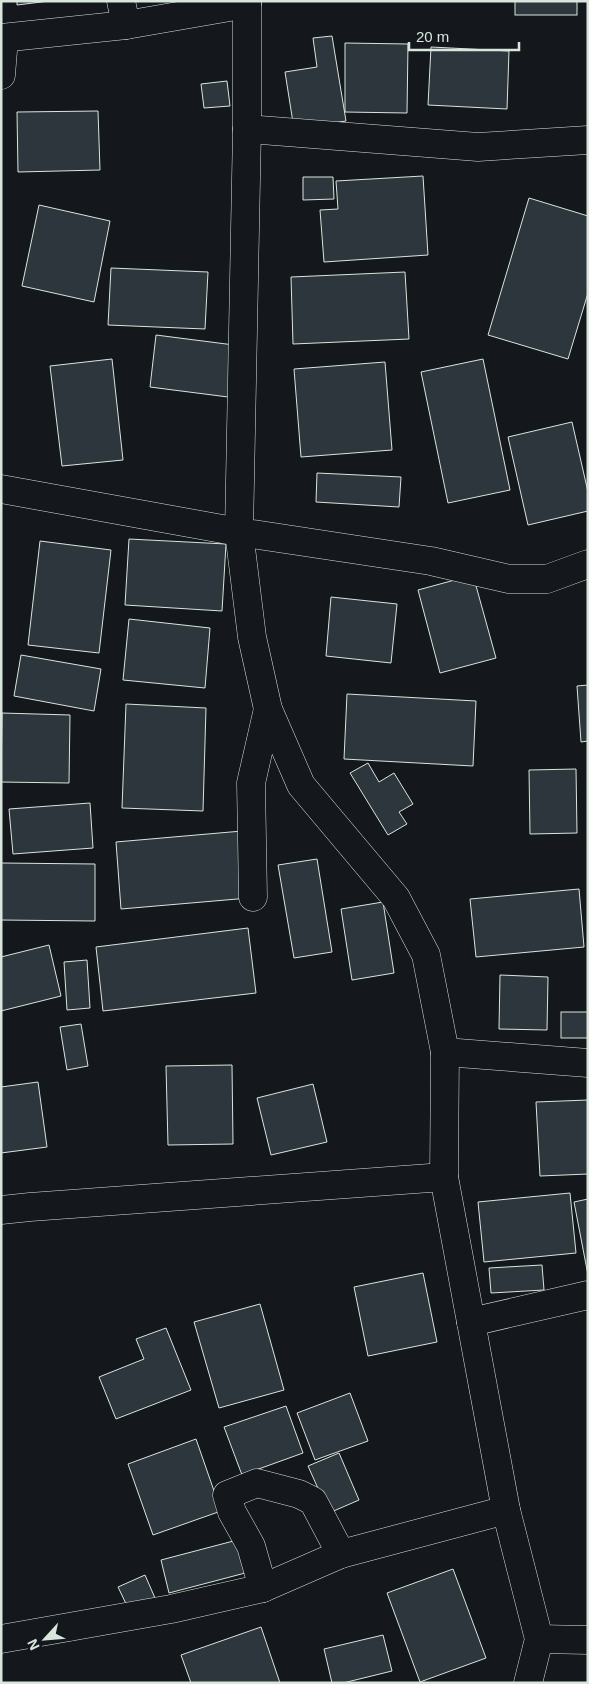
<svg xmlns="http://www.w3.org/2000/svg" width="589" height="1684" font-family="Arial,sans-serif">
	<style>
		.building { fill: #2c363c; stroke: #d8e6dc }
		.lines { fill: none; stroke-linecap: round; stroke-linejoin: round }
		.street-casing { stroke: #d8e6dc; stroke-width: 29 }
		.street { stroke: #14181c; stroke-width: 28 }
	</style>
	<rect width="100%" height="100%" fill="#14181c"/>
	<g class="building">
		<polygon points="17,1 49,1 17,5"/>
		<rect x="515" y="1" width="62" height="14"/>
		<polygon points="332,36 346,121 294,129 285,72 317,67 313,38"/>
		<polygon points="345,43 408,44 407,113 345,112"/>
		<polygon points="431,47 509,51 507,109 428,105"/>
		<polygon points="227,81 230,106 204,108 201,84"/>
		<polygon points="98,111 100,170 18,172 17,112"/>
		<polygon points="423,176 428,255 324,262 320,210 338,209 336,181"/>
		<polygon points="303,177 333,177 334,199 303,200"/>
		<polygon points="529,198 588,216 588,293 568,359 488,335"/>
		<polygon points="39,205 110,221 94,302 22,286"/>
		<polygon points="111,268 208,272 205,329 108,325"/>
		<polygon points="405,272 409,339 293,344 291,277"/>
		<polygon points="156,335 234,345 228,397 150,387"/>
		<polygon points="112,359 123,460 62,466 50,366"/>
		<polygon points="483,359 510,490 448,503 421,372"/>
		<polygon points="385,362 392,450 301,457 294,369"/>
		<polygon points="572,422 588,492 588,511 528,525 508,437"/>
		<polygon points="317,473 401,477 399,507 316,502"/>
		<polygon points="129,539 226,544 222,611 125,605"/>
		<polygon points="40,541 111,550 99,653 28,645"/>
		<polygon points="473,575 496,658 440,673 418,590"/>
		<polygon points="331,597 397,604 391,663 326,656"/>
		<polygon points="129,619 210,628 205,688 123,680"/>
		<polygon points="21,655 101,669 94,711 14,696"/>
		<polygon points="588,685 588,741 581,742 577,686"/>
		<polygon points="347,694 476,701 473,766 344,759"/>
		<polygon points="126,704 206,708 203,811 122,808"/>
		<polygon points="2,713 70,715 69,783 1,782"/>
		<polygon points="368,763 379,782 394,773 413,804 399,812 407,824 388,835 350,773"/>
		<polygon points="576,769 577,833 530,834 529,770"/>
		<polygon points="90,803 93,848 13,854 9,809"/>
		<polygon points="242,831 249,898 121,909 116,842"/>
		<polygon points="317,859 332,952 294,958 278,865"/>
		<polygon points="1,863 95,864 95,921 1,920"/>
		<polygon points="579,889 584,947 476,957 470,899"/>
		<polygon points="383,902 394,973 352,980 341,909"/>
		<polygon points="248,928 256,993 103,1011 96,947"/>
		<polygon points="49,945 61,996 1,1011 1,957"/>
		<polygon points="87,960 90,1008 67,1010 64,962"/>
		<polygon points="500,975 548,977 547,1030 499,1029"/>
		<rect x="561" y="1012" width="27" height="26"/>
		<polygon points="81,1024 88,1066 67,1070 60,1027"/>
		<polygon points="232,1065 233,1144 168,1145 166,1066"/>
		<polygon points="38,1082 47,1147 1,1153 1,1087"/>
		<polygon points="313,1084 327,1142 271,1155 257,1098"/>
		<polygon points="588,1100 588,1174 540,1176 536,1102"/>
		<polygon points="570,1193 576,1253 484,1262 478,1202"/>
		<polygon points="588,1199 588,1275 574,1202"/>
		<polygon points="542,1265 544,1290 491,1293 489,1268"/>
		<polygon points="423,1273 437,1342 368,1356 354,1287"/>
		<polygon points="260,1304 284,1390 219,1408 194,1322"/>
		<polygon points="166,1328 191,1390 116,1419 99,1377 144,1359 136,1339"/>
		<polygon points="350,1393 368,1441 315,1460 297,1413"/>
		<polygon points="286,1406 303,1453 242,1475 224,1427"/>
		<polygon points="196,1439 221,1511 153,1535 128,1464"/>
		<polygon points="339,1453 359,1500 329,1513 308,1466"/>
		<polygon points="241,1539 249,1572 169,1593 161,1560"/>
		<polygon points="453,1569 486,1658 420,1682 387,1593"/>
		<polygon points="145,1575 155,1598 129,1610 118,1587"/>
		<polygon points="261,1627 280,1683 191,1683 181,1655"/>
		<polygon points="383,1635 392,1671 343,1683 332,1683 324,1649"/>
	</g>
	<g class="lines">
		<g class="street-casing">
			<g id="street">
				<polyline points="121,1 126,25"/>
				<polyline points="247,1 247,129 239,532 252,637 268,709 301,785 396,898 426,955 445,1052 444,1177 506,1510 539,1639 528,1683"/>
				<polyline points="1,38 126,25 247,4"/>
				<polyline points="1,75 4,38"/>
				<polyline points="247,129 478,147 588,140"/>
				<polyline points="1,489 239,532 431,561 509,579 547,579 588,564"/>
				<polyline points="253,897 251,783 268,709"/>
				<polyline points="445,1052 588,1063"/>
				<polyline points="1,1210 30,1207 444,1177"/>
				<polyline points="471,1322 588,1295"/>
				<polyline points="263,1588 251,1546 232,1512 227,1495 257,1483 299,1494 313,1501 341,1554"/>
				<polyline points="1,1639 171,1609 263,1588 341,1554 506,1510"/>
				<polyline points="539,1639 588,1640"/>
			</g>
		</g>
		<use href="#street" class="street"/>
	</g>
	<rect width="589" height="1684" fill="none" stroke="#d8e6dc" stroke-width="5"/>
	<g transform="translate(45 1639) rotate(244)" stroke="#14181c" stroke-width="4" paint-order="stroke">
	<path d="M0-4L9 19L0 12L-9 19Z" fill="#d8e6dc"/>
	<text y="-8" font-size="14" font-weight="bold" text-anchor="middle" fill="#d8e6dc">N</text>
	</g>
	<path d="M409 42v8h110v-8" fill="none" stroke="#d8e6dc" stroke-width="2.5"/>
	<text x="416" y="42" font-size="15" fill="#d8e6dc" stroke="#14181c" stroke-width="4" paint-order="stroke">20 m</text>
</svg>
